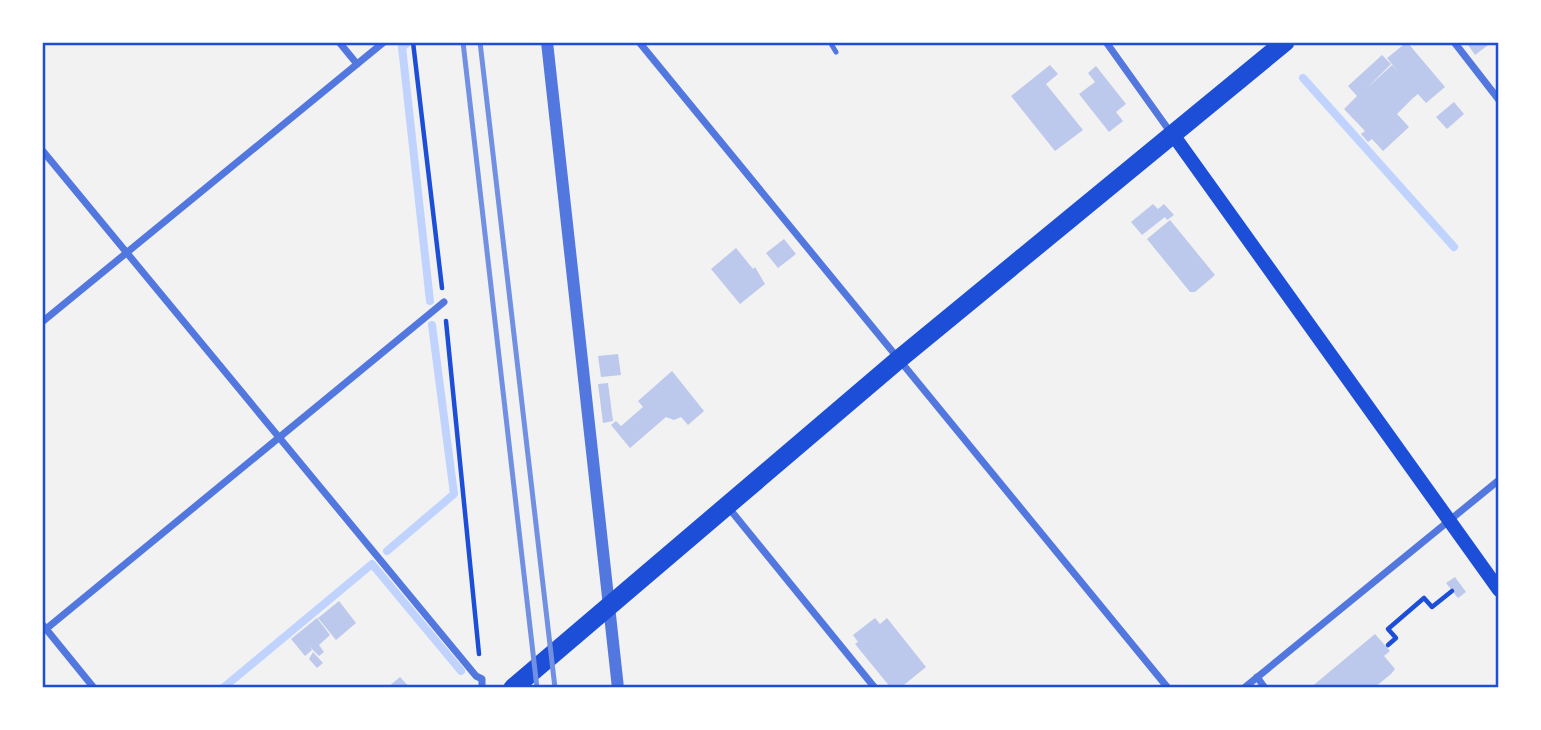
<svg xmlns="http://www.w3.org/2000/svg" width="1541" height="730" font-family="Roboto,sans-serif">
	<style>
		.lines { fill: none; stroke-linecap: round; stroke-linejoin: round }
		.stream { stroke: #bfd3fe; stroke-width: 8 }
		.building { fill: #bdc9ec }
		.path { stroke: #1d4ed8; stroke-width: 4.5 }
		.service { stroke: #5277de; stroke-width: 5 }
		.minor { stroke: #5277de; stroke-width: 7 }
		.tertiary { stroke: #5277de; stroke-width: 12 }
		.secondary { stroke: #1d4ed8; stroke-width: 14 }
		.trunk { stroke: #1d4ed8; stroke-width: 19 }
		.rail { stroke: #7290e2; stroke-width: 5 }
		.neatline { fill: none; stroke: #1d4ed8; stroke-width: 2.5 }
	</style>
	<rect width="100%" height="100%" fill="#f2f2f2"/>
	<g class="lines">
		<g class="stream">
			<polyline points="406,44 402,47 430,301"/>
			<polyline points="1303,78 1454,247"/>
			<polyline points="387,551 454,494 432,325"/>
			<polyline points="223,688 372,564 461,671"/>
		</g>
	</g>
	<g class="building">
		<polygon points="1407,42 1445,87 1426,103 1418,94 1413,98 1397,114 1409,127 1383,151 1372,139 1368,142 1361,134 1365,131 1344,109 1357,96 1348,86 1382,55 1391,64 1366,89 1392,65 1399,73 1387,58"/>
		<polygon points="1466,42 1492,42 1475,55"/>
		<polygon points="1050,65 1058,74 1046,84 1083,130 1055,151 1011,96"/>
		<polygon points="1096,66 1126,104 1116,112 1123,121 1109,132 1079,94 1095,82 1088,73"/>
		<polygon points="1454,102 1464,114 1447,129 1436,117"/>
		<polygon points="1153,204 1158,209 1164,204 1174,215 1167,220 1165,217 1142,235 1131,222"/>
		<polygon points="1170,220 1215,275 1195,292 1190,292 1147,239"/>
		<polygon points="784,239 796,254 778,268 766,253"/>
		<polygon points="736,248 753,269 755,267 765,284 740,304 711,269"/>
		<polygon points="618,354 621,375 601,377 598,356"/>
		<polygon points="672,371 704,411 688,425 681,417 674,420 666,417 630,448 611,425 616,421 621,426 643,407 638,401"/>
		<polygon points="608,383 613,421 603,423 598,384"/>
		<polygon points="1455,577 1466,592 1458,598 1446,583"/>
		<polygon points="339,601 356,623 336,640 318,618"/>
		<polygon points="317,618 330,635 319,645 324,652 319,656 309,646 312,650 305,656 291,639"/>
		<polygon points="875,618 880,624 887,618 926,667 900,688 891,688 855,644 858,642 853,635"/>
		<polygon points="1375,634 1390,651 1384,656 1395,669 1391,674 1374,688 1310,688"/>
		<polygon points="313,652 323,663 317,668 309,659"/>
		<polygon points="400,677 410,688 387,688"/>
	</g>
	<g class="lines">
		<g class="path">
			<polyline points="413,42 442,288"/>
			<polyline points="446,321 479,654"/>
			<polyline points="1388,645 1396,638 1388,629 1424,598 1432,607 1452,591"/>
		</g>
		<polyline class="service" points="830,42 836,52"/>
		<g class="minor">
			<polyline points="339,42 357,64"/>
			<polyline points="639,42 1168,688"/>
			<polyline points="1106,42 1171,133"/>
			<polyline points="1454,42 1499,100"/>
			<polyline points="42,150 476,676 482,679 482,688"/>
			<polyline points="42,322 384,42"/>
			<polyline points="728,507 875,688"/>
			<polyline points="42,624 94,688"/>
			<polyline points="46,629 444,302"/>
			<polyline points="1257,677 1265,688"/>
			<polyline points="1244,688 1499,480"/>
		</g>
		<polyline class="tertiary" points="547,42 618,688"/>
		<polyline class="secondary" points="1174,136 1499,590"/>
		<polyline class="trunk" points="513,688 898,360 1285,42"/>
		<g class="rail">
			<polyline points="463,42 537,688"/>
			<polyline points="480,42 555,688"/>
		</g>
	</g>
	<rect width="1541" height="730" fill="none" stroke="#ffffff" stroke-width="88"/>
	<rect x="44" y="44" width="1453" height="642" class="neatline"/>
</svg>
